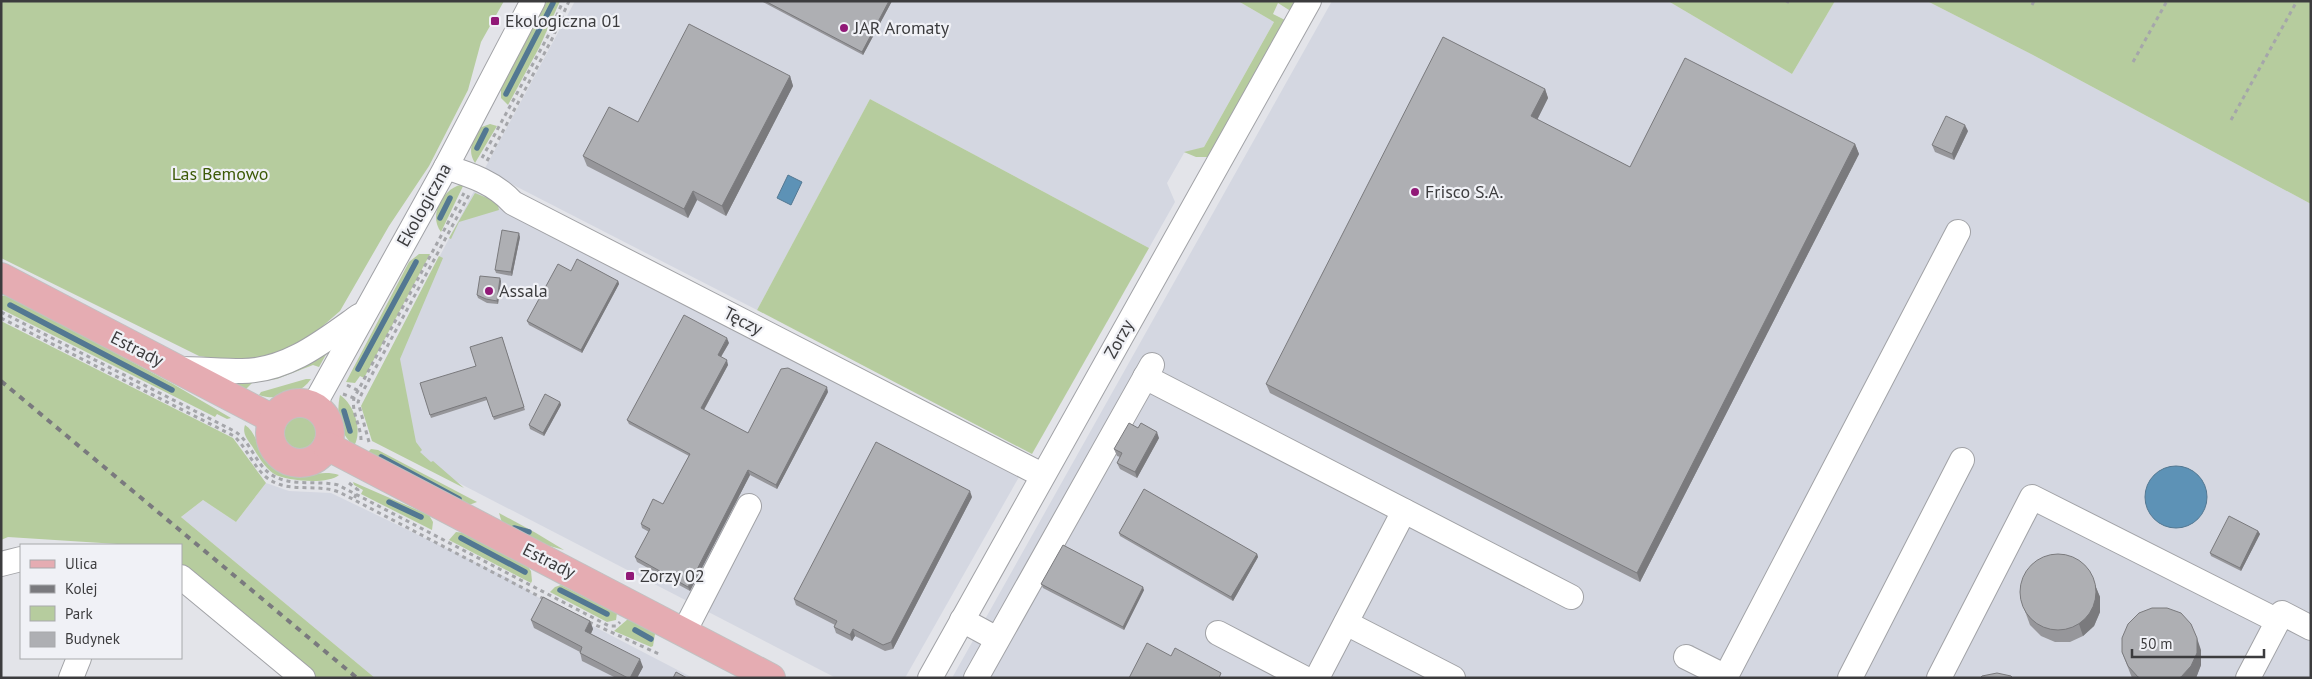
<svg xmlns="http://www.w3.org/2000/svg" width="2312" height="679" font-family="'PT Sans',sans-serif">
	<style>
		.built { fill: #d4d7e1 }
		.green { fill: #b6cc9e }
		.water { fill: #5d92b6; stroke: #537892 }
		.lines { fill: none; stroke-linecap: round; stroke-linejoin: round }
		.stream { stroke: #537892; stroke-width: 5.5 }
		.minor-casing { stroke: #a1a2a6; stroke-width: 26 }
		.major-casing { stroke: #c1c1c1; stroke-width: 30 }
		.path { stroke: #a5a6aa; stroke-width: 3; stroke-dasharray: 4 4; stroke-linecap: butt }
		.minor { stroke: #fff; stroke-width: 24 }
		.major { stroke: #e5acb2; stroke-width: 28 }
		.rail { stroke: #7a7a7e; stroke-width: 4; stroke-dasharray: 6 6; stroke-linecap: butt }
		.wall { fill: #96969a }
		.shaded-wall { fill: #7a7a7d }
		.building { fill: #aeafb3; stroke: #7a7a7d }
		.poi-dot { fill: #911977; stroke: #f0f1f6; stroke-width: 2 }
		.labels { text-anchor: middle; stroke-width: 4.5; stroke-linejoin: round; paint-order: stroke }
		.poi-label { font-size: 18px; fill: #3c3c3e; stroke: #f0f1f6; text-anchor: start }
		.park-label { font-size: 18px; fill: #3d5a08; stroke: #f0f1f6 }
		.street-label { font-size: 18px; fill: #3c3c3e; stroke: #f0f1f6 }
	</style>
	<rect width="100%" height="100%" fill="#e3e4e9"/>
	<g class="built">
		<polygon points="575,1 1238,1 1274,22 1204,147 1184,153 1167,183 1175,202 1149,248 870,99 757,310 484,170"/>
		<polygon points="1332,1 1668,1 1792,74 1835,1 1927,1 2031,54 2311,204 2311,678 952,678"/>
		<polygon points="474,191 1019,477 905,678 836,678 372,438 362,404"/>
		<polygon points="266,483 289,491 331,493 508,578 541,599 693,678 375,678 181,517 203,500 236,522"/>
	</g>
	<g class="green">
		<polygon points="1,1 504,1 481,42 468,90 429,166 389,226 340,311 309,338 274,356 240,362 199,356 1,258"/>
		<polygon points="547,1 560,1 540,46 508,105 501,98 501,89"/>
		<polygon points="1238,1 1299,1 1296,8 1289,10 1278,3 1273,14 1285,20 1215,147 1207,157 1196,157 1184,152 1204,147 1274,22"/>
		<polygon points="1668,1 1835,1 1792,74"/>
		<polygon points="1927,1 2311,1 2311,204 2031,54"/>
		<polygon points="870,99 1149,248 1032,454 757,310"/>
		<path d="M490,124L497,126L475,163C467,150 473,141 479,128Z"/>
		<path d="M464,184L441,232C427,214 445,186 464,184Z"/>
		<polygon points="475,193 497,202 499,210 459,222 451,239 449,238"/>
		<polygon points="419,254 430,254 364,378 360,376 355,383 346,382 409,262"/>
		<polygon points="439,256 443,258 400,359 416,442 422,450 420,452 431,462 433,461 464,488 372,441 361,406"/>
		<polygon points="8,295 173,384 231,418 227,419 217,414 215,417 1,309 1,296"/>
		<polygon points="1,321 233,438 266,483 236,522 203,500 181,517 375,678 315,678 181,569 181,545 133,545 8,537 1,540"/>
		<polygon points="328,351 319,367 313,365 277,379 252,383 245,390 228,382"/>
		<path d="M306,379H311C300,395 276,401 259,395L261,392Z"/>
		<path d="M340,395C354,404 363,431 354,446C339,433 336,414 340,395Z"/>
		<circle cx="299" cy="433" r="18"/>
		<path d="M245,425C259,434 258,456 272,467C293,486 316,467 339,475C328,485 286,481 274,474C264,467 258,456 252,446C247,439 242,433 245,425Z"/>
		<polygon points="371,449 378,450 477,502 469,505 367,453"/>
		<polygon points="353,482 429,515 433,522 432,530 361,494 363,490 354,485"/>
		<polygon points="499,513 536,533 564,550 528,540 502,523"/>
		<polygon points="456,532 464,533 527,566 531,571 532,581 531,583 449,540"/>
		<polygon points="561,585 617,613 616,620 607,622 550,592 555,587"/>
		<polygon points="628,619 653,631 655,634 653,646 651,647 614,631"/>
	</g>
	<g class="water">
		<polygon points="788,175 802,182 791,205 777,198"/>
		<circle cx="2176" cy="497" r="31"/>
	</g>
	<g class="lines">
		<g class="stream">
			<polyline points="506,94 553,3"/>
			<polyline points="477,148 486,130"/>
			<polyline points="440,218 450,198"/>
			<polyline points="10,305 172,390"/>
			<polyline points="358,369 416,262"/>
			<polyline points="344,411 350,431"/>
			<polyline points="381,457 459,499"/>
			<polyline points="389,502 421,517"/>
			<polyline points="514,528 529,532"/>
			<polyline points="461,538 525,572"/>
			<polyline points="560,590 607,614"/>
			<polyline points="635,630 651,639"/>
		</g>
		<g class="minor-casing">
			<g id="minor">
				<path d="M446,167C471,175 495,183 513,203L1042,475"/>
				<path d="M177,369C199,369 221,371 242,371C287,371 324,341 359,316"/>
				<polyline points="1145,377 1571,597"/>
				<polyline points="313,407 446,167 533,1"/>
				<polyline points="1,564 21,559"/>
				<polyline points="181,577 303,678"/>
				<polyline points="962,620 997,639"/>
				<polyline points="1346,623 1453,678"/>
				<polyline points="684,632 749,506"/>
				<polyline points="1218,633 1304,678"/>
				<polyline points="1686,657 1726,677"/>
				<polyline points="71,678 79,658"/>
				<polyline points="930,678 1309,1"/>
				<polyline points="976,678 1152,365"/>
				<polyline points="1317,678 1404,511"/>
				<polyline points="1725,678 1958,232"/>
				<polyline points="1850,678 1962,460"/>
				<polyline points="1939,678 2032,497 2278,621"/>
				<polyline points="2248,678 2282,613 2311,628"/>
			</g>
		</g>
		<g class="major-casing">
			<g id="major">
				<polyline points="1,277 273,419"/>
				<circle cx="300" cy="433" r="30"/>
				<polyline points="327,446 771,678"/>
			</g>
		</g>
		<g class="path">
			<polyline points="1787,3 1788,1"/>
			<polyline points="2032,5 2034,1"/>
			<polyline points="2133,62 2167,1"/>
			<polyline points="2231,120 2297,1"/>
			<polyline points="482,158 548,36 563,1"/>
			<polyline points="487,161 552,39 569,1"/>
			<path d="M1,312L236,432C248,441 253,455 262,466C281,490 312,479 338,485L609,626H616L620,622"/>
			<path d="M1,318L234,436C247,448 253,466 266,477C288,495 317,482 341,493L546,600"/>
			<polyline points="347,385 359,391"/>
			<polyline points="343,394 354,398"/>
			<path d="M361,440C361,426 351,412 354,398L464,193"/>
			<polyline points="369,442 358,402 362,393 469,195"/>
			<polyline points="349,483 358,490 354,499"/>
			<polyline points="589,622 659,654"/>
		</g>
		<use href="#minor" class="minor"/>
		<use href="#major" class="major"/>
		<polyline class="rail" points="1,381 357,678"/>
	</g>
	<g class="wall">
		<polygon points="761,1 892,1 863,55"/>
		<polygon points="790,76 793,86 726,216 697,200 688,218 587,166 583,156"/>
		<polygon points="1545,89 1548,98 1537,120 1630,167 1855,144 1859,154 1640,582 1270,393 1266,384"/>
		<polygon points="1968,131 1954,160 1935,152 1932,145"/>
		<polygon points="520,237 512,276 496,273 495,270"/>
		<polygon points="571,271 618,281 619,284 582,353 529,325 527,321"/>
		<polygon points="501,281 498,304 487,303 478,298 477,295"/>
		<polygon points="502,337 525,410 494,420 487,400 431,418 430,415 476,366"/>
		<polygon points="729,343 721,357 728,365 704,410 748,433 828,392 777,489 750,475 690,591 637,562 635,557 649,532 642,528 641,524 663,504 689,456 629,424 627,420"/>
		<polygon points="560,402 561,405 544,436 530,429 529,425"/>
		<polygon points="1159,438 1137,478 1120,469 1117,463 1120,457 1117,456 1114,449"/>
		<polygon points="972,497 893,649 885,651 855,636 852,641 836,633 834,627 835,625 796,605 794,599"/>
		<polygon points="2258,531 2260,534 2241,571 2211,556 2210,553"/>
		<polygon points="1119,533 1257,554 1258,557 1233,601 1120,536"/>
		<polygon points="1041,584 1144,590 1124,630 1043,588"/>
		<polygon points="2095,585 2100,597 2100,612 2094,626 2083,636 2070,642 2055,642 2041,636 2030,625 2021,600"/>
		<polygon points="531,620 590,621 593,629 591,634 643,667 637,678 616,678 582,661 580,652 534,628"/>
		<polygon points="2201,650 2201,665 2196,678 2132,678 2122,652"/>
	</g>
	<g class="shaded-wall">
		<polygon points="889,1 892,1 863,55 862,52"/>
		<polygon points="790,76 793,86 726,216 722,206"/>
		<polygon points="1545,89 1548,98 1534,126 1531,116"/>
		<polygon points="1965,125 1968,131 1954,160 1952,154"/>
		<polygon points="1855,144 1859,154 1640,582 1637,573"/>
		<polygon points="693,191 697,200 688,218 684,209"/>
		<polygon points="519,233 520,237 512,276 511,272"/>
		<polygon points="500,278 501,281 498,304 497,301"/>
		<polygon points="618,281 619,284 582,353 581,350"/>
		<polygon points="727,338 729,343 719,360 718,355"/>
		<polygon points="727,360 728,365 702,413 701,408"/>
		<polygon points="827,387 828,392 777,489 776,485"/>
		<polygon points="560,402 561,405 544,436 543,433"/>
		<polygon points="1157,432 1159,438 1137,478 1135,472"/>
		<polygon points="748,470 750,475 690,591 688,587"/>
		<polygon points="970,491 972,497 893,649 891,642"/>
		<polygon points="2258,531 2260,534 2241,571 2240,568"/>
		<polygon points="1257,554 1258,557 1233,601 1231,597"/>
		<polygon points="2095,585 2100,597 2100,612 2094,626 2083,636 2079,624"/>
		<polygon points="1143,587 1144,590 1124,630 1123,627"/>
		<polygon points="590,621 593,629 588,639 585,631"/>
		<polygon points="853,629 855,636 852,641 850,635"/>
		<polygon points="2197,638 2201,650 2201,665 2196,678 2181,678 2181,677"/>
		<polygon points="640,659 643,667 637,678 630,678"/>
	</g>
	<g class="building">
		<polygon points="765,1 889,1 862,52"/>
		<polygon points="689,24 790,76 722,206 693,191 684,209 583,156 609,107 638,122"/>
		<polygon points="1443,37 1545,89 1531,116 1630,167 1685,58 1855,144 1637,573 1266,384"/>
		<polygon points="1946,116 1965,125 1952,154 1932,145"/>
		<polygon points="502,230 519,233 511,272 495,270"/>
		<polygon points="577,259 618,281 581,350 527,321 558,264 571,271"/>
		<polygon points="480,276 500,278 497,301 486,299 477,295"/>
		<polygon points="684,315 727,338 718,355 727,360 701,408 748,433 781,369 788,368 827,387 776,485 748,470 688,587 635,557 650,529 641,524 653,499 663,504 690,454 627,420"/>
		<polygon points="502,337 524,407 493,417 486,397 430,415 420,383 476,366 470,347"/>
		<polygon points="545,394 560,402 543,433 529,425"/>
		<polygon points="1129,423 1138,428 1141,423 1157,432 1135,472 1117,463 1122,453 1114,449"/>
		<polygon points="876,442 970,491 891,642 883,645 853,629 850,635 834,627 837,621 794,599"/>
		<polygon points="1144,489 1257,554 1231,597 1119,533"/>
		<polygon points="2229,516 2258,531 2240,568 2210,553"/>
		<polygon points="1063,545 1143,587 1123,627 1041,584"/>
		<circle cx="2058" cy="592" r="38"/>
		<polygon points="543,597 590,621 585,631 640,659 630,678 628,678 580,653 582,647 531,620"/>
		<polygon points="2152,608 2167,608 2181,613 2191,624 2197,638 2197,653 2191,666 2181,677 2178,678 2141,678 2138,677 2128,666 2122,652 2122,638 2128,624 2139,613"/>
		<polygon points="1147,643 1171,656 1175,648 1221,673 1219,678 1129,678"/>
		<polygon points="676,672 687,678 673,678"/>
		<polygon points="1997,673 2011,676 2013,678 1980,678 1982,676"/>
	</g>
	<g class="poi-dot">
		<rect x="490" y="16" width="10" height="10" rx="2.5"/>
		<circle cx="844" cy="28" r="5"/>
		<circle cx="1415" cy="192" r="5"/>
		<circle cx="489" cy="291" r="5"/>
		<rect x="625" y="571" width="10" height="10" rx="2.5"/>
	</g>
	<g class="labels">
		<g class="poi-label">
			<text x="505" y="27">Ekologiczna 01</text>
			<text x="854" y="34">JAR Aromaty</text>
			<text x="1425" y="198">Frisco S.A.</text>
			<text x="499" y="297">Assala</text>
			<text x="640" y="582">Zorzy 02</text>
		</g>
		<g class="park-label">
			<text x="220" y="180">Las Bemowo</text>
		</g>
		<g class="street-label">
			<text transform="translate(424 205) rotate(-61)" y="6">Ekologiczna</text>
			<text transform="translate(743 321) rotate(27)" y="6">Tęczy</text>
			<text transform="translate(1119 339) rotate(-61)" y="6">Zorzy</text>
			<text transform="translate(137 349) rotate(27)" y="6">Estrady</text>
			<text transform="translate(549 561) rotate(27)" y="6">Estrady</text>
		</g>
	</g>
	<rect width="2312" height="679" fill="none" stroke="#3c3c3e" stroke-width="5"/>
	<rect x="20" y="544" width="162" height="115" fill="#f0f1f6" stroke="#a8a9ac"/>
	<rect x="30" y="560" width="25" height="8" fill="#e5acb2" stroke="#a8a9ac"/>
	<text x="65" y="569" font-size="15" fill="#3c3c3e">Ulica</text>
	<rect x="30" y="585" width="25" height="8" fill="#7a7a7e" stroke="#a8a9ac"/>
	<text x="65" y="594" font-size="15" fill="#3c3c3e">Kolej</text>
	<rect x="30" y="606" width="25" height="15" fill="#b6cc9e" stroke="#a8a9ac"/>
	<text x="65" y="619" font-size="15" fill="#3c3c3e">Park</text>
	<rect x="30" y="632" width="25" height="15" fill="#aeafb3" stroke="#a8a9ac"/>
	<text x="65" y="644" font-size="15" fill="#3c3c3e">Budynek</text>
	<path d="M2132 649v8h132v-8" fill="none" stroke="#3c3c3e" stroke-width="2.5"/>
	<text x="2140" y="649" font-size="15" fill="#3c3c3e" stroke="#f0f1f6" stroke-width="4" paint-order="stroke">50 m</text>
</svg>
